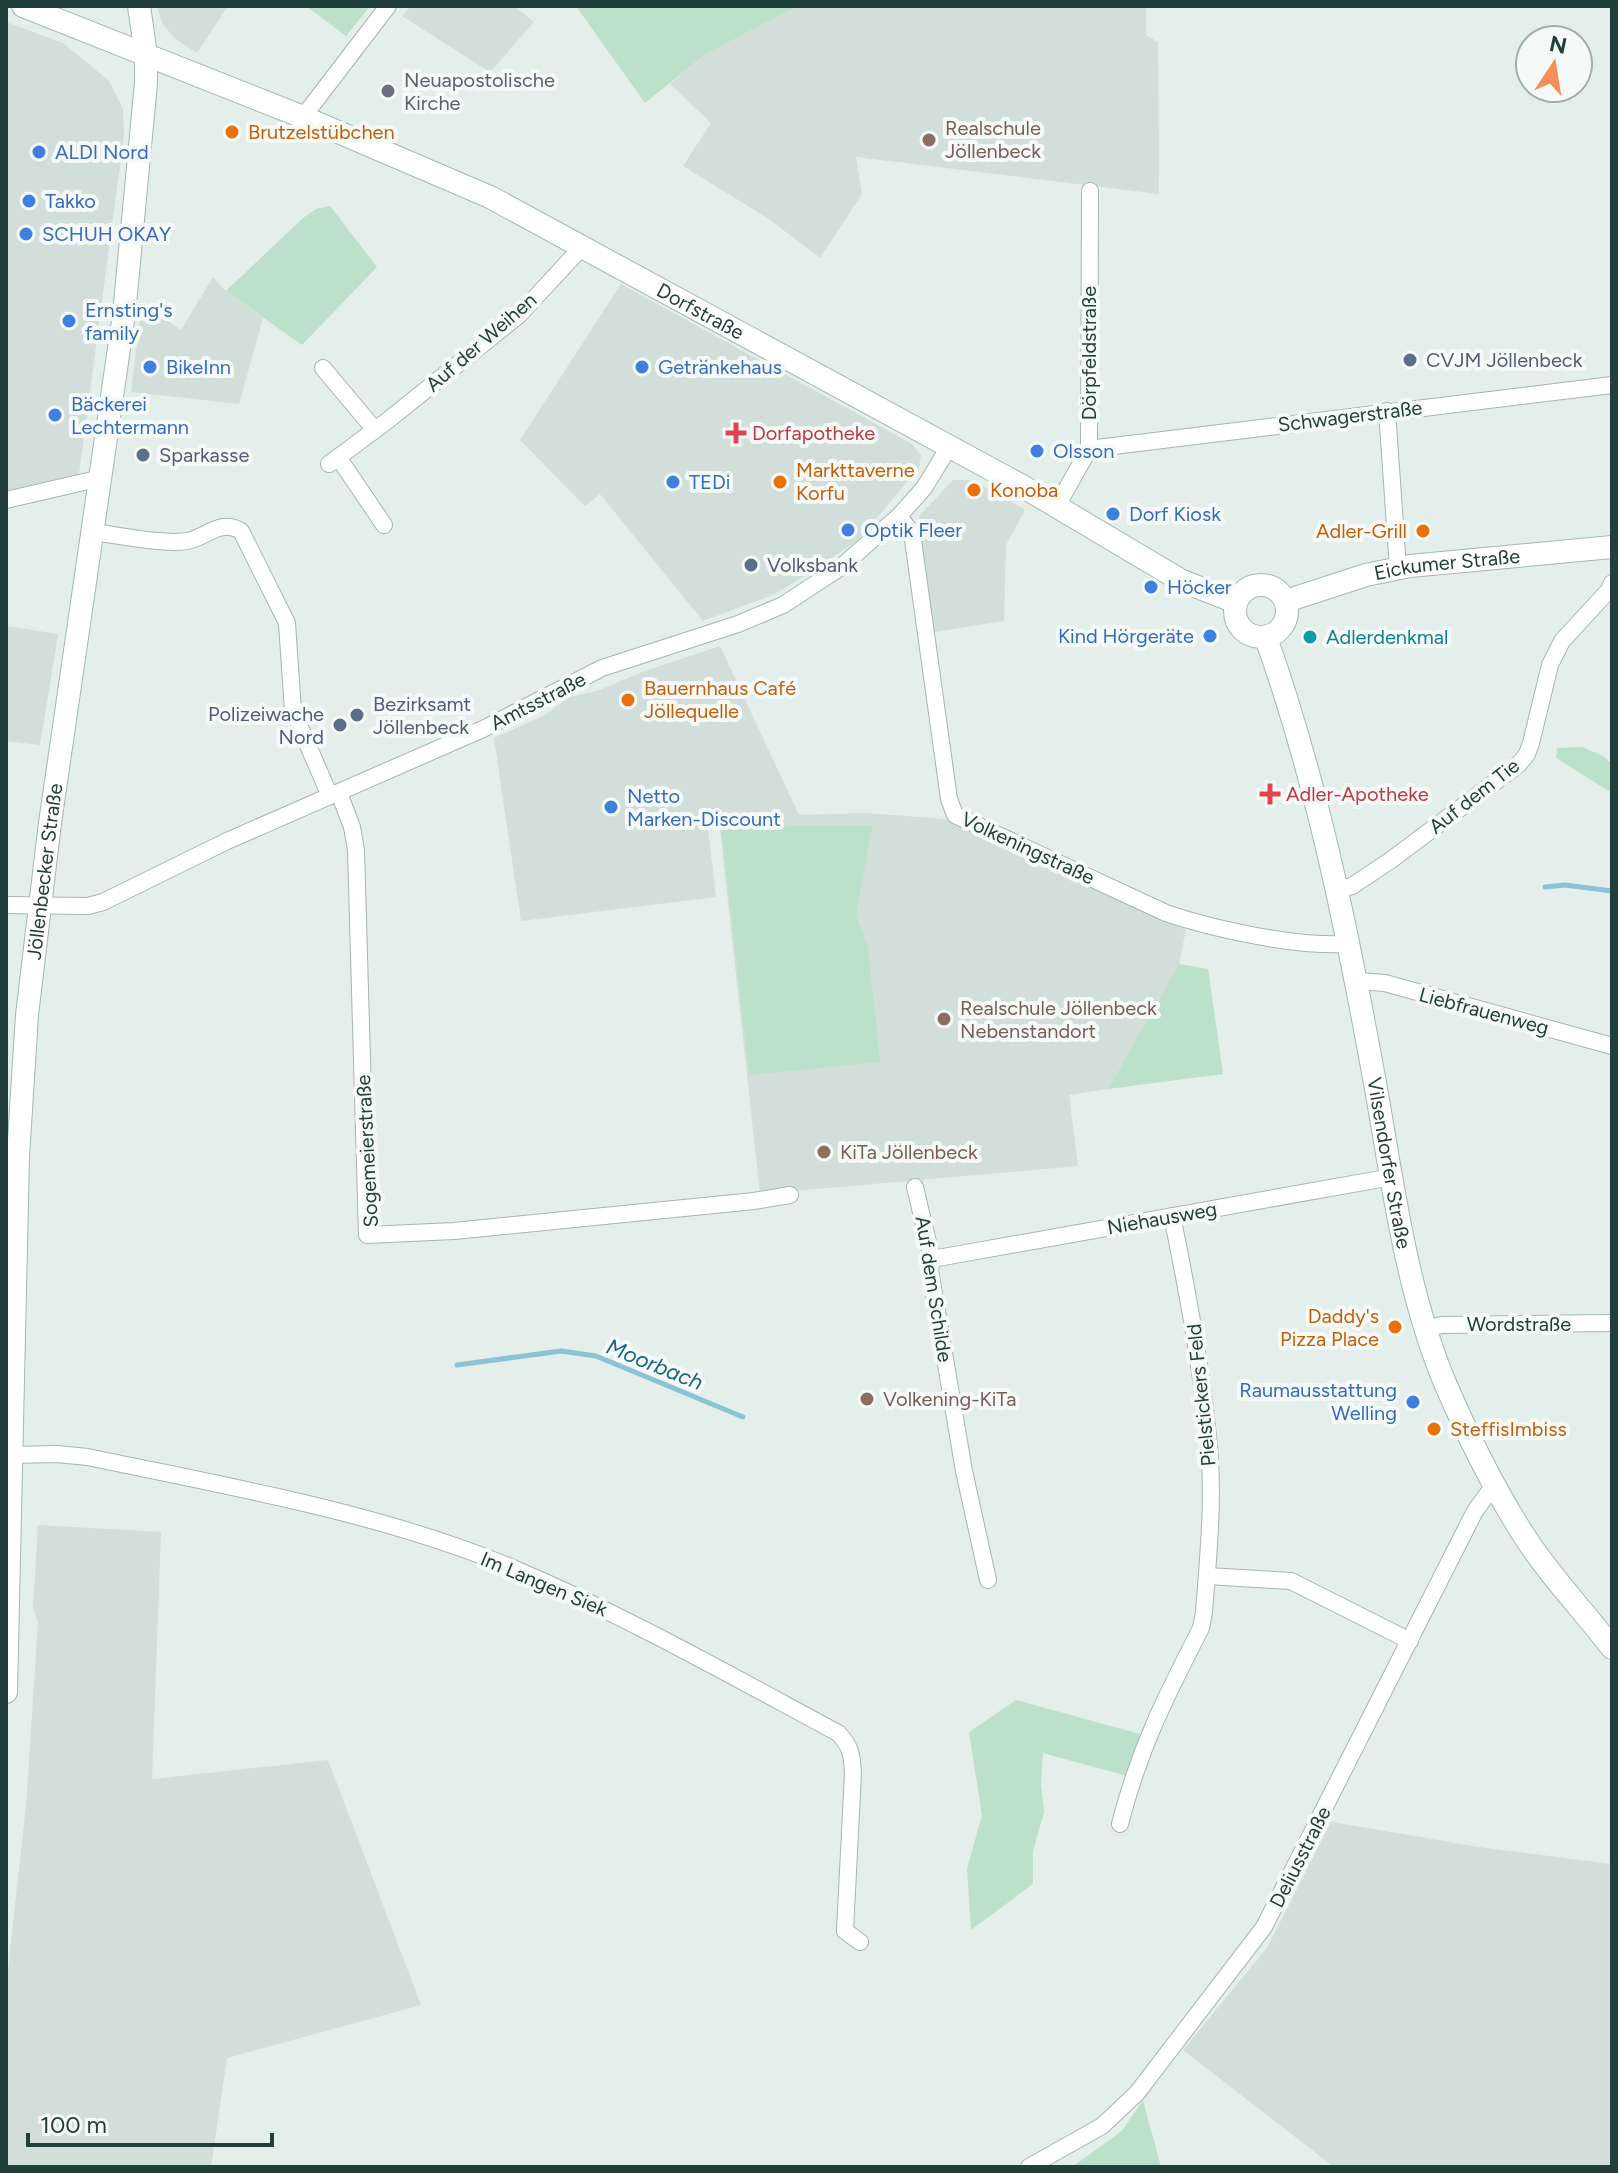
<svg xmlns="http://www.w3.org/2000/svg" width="1618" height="2173" font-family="Figtree,sans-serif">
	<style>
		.built { fill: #d2ded9 }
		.green { fill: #bce0c9 }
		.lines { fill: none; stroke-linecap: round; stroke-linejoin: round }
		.stream { stroke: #8ac3d5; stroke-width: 5 }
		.minor-casing { stroke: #a6b6b2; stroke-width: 18 }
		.secondary-casing { stroke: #a1bab3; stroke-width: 24 }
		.minor { stroke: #fff; stroke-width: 16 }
		.secondary { stroke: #fff; stroke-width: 22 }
		.worship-dot { fill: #6b7280; stroke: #f5faf8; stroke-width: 3 }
		.food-dot { fill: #e8710a; stroke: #f5faf8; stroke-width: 3 }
		.education-dot { fill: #8d6e63; stroke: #f5faf8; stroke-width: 3 }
		.shop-dot { fill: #3f7fe0; stroke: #f5faf8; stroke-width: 3 }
		.service-dot { fill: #5c6f8a; stroke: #f5faf8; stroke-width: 3 }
		.health-dot { fill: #e0444e; stroke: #f5faf8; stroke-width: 3 }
		.culture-dot { fill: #0f9aa8; stroke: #f5faf8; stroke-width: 3 }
		.labels { text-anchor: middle; stroke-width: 8; stroke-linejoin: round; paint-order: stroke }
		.worship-label { font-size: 20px; fill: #5b616d; stroke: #f5faf8; text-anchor: start }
		.education-label { font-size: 20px; fill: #785e54; stroke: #f5faf8; text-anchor: start }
		.food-label { font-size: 20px; fill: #c56008; stroke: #f5faf8; text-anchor: start }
		.shop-label { font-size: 20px; fill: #366cbe; stroke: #f5faf8; text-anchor: start }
		.street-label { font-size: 20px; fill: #22403b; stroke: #f5faf8 }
		.service-label { font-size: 20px; fill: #4e5e75; stroke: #f5faf8; text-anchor: start }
		.health-label { font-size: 20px; fill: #be3a42; stroke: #f5faf8; text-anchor: start }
		.culture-label { font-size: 20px; fill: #0d838f; stroke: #f5faf8; text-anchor: start }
		.water-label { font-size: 22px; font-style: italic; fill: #19657f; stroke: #f5faf8 }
	</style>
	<rect width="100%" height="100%" fill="#e4eeea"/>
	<g class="built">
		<polygon points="157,6 228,6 197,53 173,37 162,22"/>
		<polygon points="411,6 514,6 534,22 490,72 402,16"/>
		<polygon points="798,6 1146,6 1146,35 1158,42 1159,194 856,157 862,194 820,258 769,219 683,166 711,123 670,84 706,54"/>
		<polygon points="6,22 63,43 109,81 123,109 124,135 79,474 6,491"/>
		<polygon points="213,277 226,291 263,318 239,404 131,392 142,303 181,330"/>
		<polygon points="621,284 912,444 921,455 919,468 857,541 808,574 773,595 703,621 600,494 585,506 520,440"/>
		<polygon points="953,480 968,480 980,484 1025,510 1006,545 1004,621 934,632 920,546 919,516"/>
		<polygon points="6,626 58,634 40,745 6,741"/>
		<polygon points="720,646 799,815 866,813 945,819 1186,930 1179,964 1108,1089 1069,1095 1078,1166 760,1194 719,819 707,820 716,897 521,921 494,738 545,715 568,698 600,690 642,672"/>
		<polygon points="38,1525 161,1532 152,1779 328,1760 421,2005 227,2058 211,2167 6,2167 6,1988 26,1806 38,1622 33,1608"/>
		<polygon points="1331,1822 1479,1847 1611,1864 1612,2167 1334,2167 1183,2050 1267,1948"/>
	</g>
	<g class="green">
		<polygon points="306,6 370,6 346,36"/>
		<polygon points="576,6 798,6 706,54 645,103"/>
		<polygon points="330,206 377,267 302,345 226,291 303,218 316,209"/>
		<polygon points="1582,747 1603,756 1612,764 1612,793 1556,758 1557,748"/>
		<polygon points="721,826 872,826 856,915 868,949 880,1062 749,1075"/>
		<polygon points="1179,964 1208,969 1223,1074 1108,1089"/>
		<polygon points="1016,1700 1140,1734 1127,1776 1043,1753 1041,1784 1044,1812 1033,1851 1033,1884 971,1930 967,1869 982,1815 969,1732"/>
		<polygon points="1143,2100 1161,2167 1072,2167 1122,2131"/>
	</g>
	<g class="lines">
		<g class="stream">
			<polyline points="1545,887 1565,885 1612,891"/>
			<polyline points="457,1365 561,1351 596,1356 743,1417"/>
		</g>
		<g class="minor-casing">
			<g id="minor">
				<polyline points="303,117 388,6"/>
				<polyline points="323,368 375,430"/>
				<polyline points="1387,411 1398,568"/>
				<polyline points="1089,449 1612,385"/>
				<polyline points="338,457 384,525"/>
				<polyline points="329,464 387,421 519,315 582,247"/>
				<polyline points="6,500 101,478"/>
				<polyline points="1057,506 1089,449 1090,191"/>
				<path d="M899,516L912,533L949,799L955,815L1166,913C1216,930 1297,947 1349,944"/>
				<path d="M92,532C118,535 164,545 187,541C206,538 220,518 241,531L287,623L293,711L330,796"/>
				<polyline points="339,793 352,827 356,850 367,1235 454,1231 754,1201 790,1195"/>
				<polyline points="1336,890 1352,886 1391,860 1519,764 1527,754 1531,743 1550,665 1562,641 1609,590 1612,583"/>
				<polyline points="6,905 88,906 103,902 227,841 483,729 602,668 738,624 783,605 841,567 899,516 924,488 949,447"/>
				<polyline points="1356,981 1385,983 1612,1046"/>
				<polyline points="915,1187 932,1259 930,1270 964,1471 988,1580"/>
				<polyline points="932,1259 1392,1177"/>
				<polyline points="1426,1329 1441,1325 1612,1323"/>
				<path d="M12,1455L57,1454L88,1457C225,1486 372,1511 503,1564C619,1612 728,1674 838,1733C851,1746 852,1755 853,1773L845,1931L860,1942"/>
				<polyline points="1207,1576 1291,1581 1410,1641"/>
				<path d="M1120,1824C1139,1749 1166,1696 1201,1628L1204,1612C1208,1557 1214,1502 1209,1447C1202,1369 1188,1293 1172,1216"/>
				<polyline points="1029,2167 1102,2126 1137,2093 1264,1927 1475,1511 1494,1485"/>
			</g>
		</g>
		<g class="secondary-casing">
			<g id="secondary">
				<path id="s1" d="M23,6L303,117L490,197L1022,486L1182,581L1236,602"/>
				<circle cx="1261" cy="611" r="26"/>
				<path id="s2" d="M1286,601L1366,575L1410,566L1612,547"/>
				<path id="s3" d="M1266,638C1316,778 1346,925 1373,1072C1392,1175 1404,1285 1445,1383C1467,1434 1493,1487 1523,1534C1548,1574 1583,1610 1612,1648"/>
				<path id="s4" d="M6,1692L18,1156L27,1015L50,823L124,314L146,83V55L139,6"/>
			</g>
		</g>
		<use href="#minor" class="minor"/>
		<use href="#secondary" class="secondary"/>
	</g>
	<circle class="worship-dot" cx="388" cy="91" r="8"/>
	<g class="food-dot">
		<circle cx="232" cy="132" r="8"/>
		<circle cx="780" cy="482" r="8"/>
		<circle cx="974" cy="490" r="8"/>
		<circle cx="1423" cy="531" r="8"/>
		<circle cx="628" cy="700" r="8"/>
		<circle cx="1395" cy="1327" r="8"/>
		<circle cx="1434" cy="1429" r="8"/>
	</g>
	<g class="education-dot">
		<circle cx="929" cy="140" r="8"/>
		<circle cx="944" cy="1019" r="8"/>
		<circle cx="824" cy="1152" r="8"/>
		<circle cx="867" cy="1399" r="8"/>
	</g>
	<g class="shop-dot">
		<circle cx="39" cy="152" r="8"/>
		<circle cx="29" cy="201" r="8"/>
		<circle cx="26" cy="234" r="8"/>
		<circle cx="69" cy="321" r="8"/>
		<circle cx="150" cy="367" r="8"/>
		<circle cx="642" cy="367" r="8"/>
		<circle cx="55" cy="415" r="8"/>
		<circle cx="1037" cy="451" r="8"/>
		<circle cx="673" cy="482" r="8"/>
		<circle cx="1113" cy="514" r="8"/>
		<circle cx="848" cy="530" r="8"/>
		<circle cx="1151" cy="587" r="8"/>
		<circle cx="1210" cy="636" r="8"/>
		<circle cx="611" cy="807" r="8"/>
		<circle cx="1413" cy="1402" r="8"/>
	</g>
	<g class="service-dot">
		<circle cx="1410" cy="360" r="8"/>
		<circle cx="143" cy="455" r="8"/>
		<circle cx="751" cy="565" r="8"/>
		<circle cx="357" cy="715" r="8"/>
		<circle cx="340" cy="725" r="8"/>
	</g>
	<g class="health-dot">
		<path d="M732 421h8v8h8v8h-8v8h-8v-8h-8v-8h8z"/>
		<path d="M1266 782h8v8h8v8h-8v8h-8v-8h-8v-8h8z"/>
	</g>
	<circle class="culture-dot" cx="1310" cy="637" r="8"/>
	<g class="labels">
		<g class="worship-label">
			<text x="404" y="87">Neuapostolische<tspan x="404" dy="23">Kirche</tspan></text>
		</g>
		<g class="education-label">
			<text x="945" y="135">Realschule<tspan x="945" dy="23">Jöllenbeck</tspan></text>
			<text x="960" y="1015">Realschule Jöllenbeck<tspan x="960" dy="23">Nebenstandort</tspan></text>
			<text x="840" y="1159">KiTa Jöllenbeck</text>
			<text x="883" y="1406">Volkening-KiTa</text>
		</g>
		<g class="food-label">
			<text x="248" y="139">Brutzelstübchen</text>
			<text x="796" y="477">Markttaverne<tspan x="796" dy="23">Korfu</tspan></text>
			<text x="990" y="497">Konoba</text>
			<text x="1407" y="538" text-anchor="end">Adler-Grill</text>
			<text x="644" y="695">Bauernhaus Café<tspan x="644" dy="23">Jöllequelle</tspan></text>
			<text x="1379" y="1323" text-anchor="end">Daddy's<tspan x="1379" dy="23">Pizza Place</tspan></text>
			<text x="1450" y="1436">SteffisImbiss</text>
		</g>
		<g class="shop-label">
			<text x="55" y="159">ALDI Nord</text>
			<text x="45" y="208">Takko</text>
			<text x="42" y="241">SCHUH OKAY</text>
			<text x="85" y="317">Ernsting's<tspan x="85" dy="23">family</tspan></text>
			<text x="166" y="374">BikeInn</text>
			<text x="658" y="374">Getränkehaus</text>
			<text x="71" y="411">Bäckerei<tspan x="71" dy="23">Lechtermann</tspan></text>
			<text x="1053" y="458">Olsson</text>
			<text x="689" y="489">TEDi</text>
			<text x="1129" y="521">Dorf Kiosk</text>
			<text x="864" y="537">Optik Fleer</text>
			<text x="1167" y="594">Höcker</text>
			<text x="1194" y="643" text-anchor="end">Kind Hörgeräte</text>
			<text x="627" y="803">Netto<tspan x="627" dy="23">Marken-Discount</tspan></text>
			<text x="1397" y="1397" text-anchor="end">Raumausstattung<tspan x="1397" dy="23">Welling</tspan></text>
		</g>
		<g class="street-label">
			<text dy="7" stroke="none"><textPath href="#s1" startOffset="744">Dorfstraße</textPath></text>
			<text transform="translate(481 342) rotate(-41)" y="7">Auf der Weihen</text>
			<text transform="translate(1089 353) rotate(-90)" y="7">Dörpfeldstraße</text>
			<text transform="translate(1350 416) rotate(-7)" y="7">Schwagerstraße</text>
			<text dy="7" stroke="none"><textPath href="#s2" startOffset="166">Eickumer Straße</textPath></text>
			<text transform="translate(538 701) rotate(-27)" y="7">Amtsstraße</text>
			<text transform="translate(1474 796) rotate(-38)" y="7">Auf dem Tie</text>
			<text transform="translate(1028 848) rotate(25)" y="7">Volkeningstraße</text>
			<text dy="7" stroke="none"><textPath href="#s4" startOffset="822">Jöllenbecker Straße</textPath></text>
			<text transform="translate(1484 1011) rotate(15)" y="7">Liebfrauenweg</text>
			<text transform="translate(367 1151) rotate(-93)" y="7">Sogemeierstraße</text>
			<text dy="7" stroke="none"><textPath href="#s3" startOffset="540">Vilsendorfer Straße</textPath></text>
			<text transform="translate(1162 1218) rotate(-10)" y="7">Niehausweg</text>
			<text transform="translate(934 1289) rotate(81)" y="7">Auf dem Schilde</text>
			<text x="1519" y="1331">Wordstraße</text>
			<text transform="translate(1201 1395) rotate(-96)" y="7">Pielstickers Feld</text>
			<text transform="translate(544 1584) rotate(23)" y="7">Im Langen Siek</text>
			<text transform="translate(1300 1857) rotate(-63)" y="7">Deliusstraße</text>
		</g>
		<g class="service-label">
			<text x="1426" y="367">CVJM Jöllenbeck</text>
			<text x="159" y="462">Sparkasse</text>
			<text x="767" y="572">Volksbank</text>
			<text x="373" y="711">Bezirksamt<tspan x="373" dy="23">Jöllenbeck</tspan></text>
			<text x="324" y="721" text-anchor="end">Polizeiwache<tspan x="324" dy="23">Nord</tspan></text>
		</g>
		<g class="health-label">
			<text x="752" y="440">Dorfapotheke</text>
			<text x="1286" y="801">Adler-Apotheke</text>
		</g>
		<g class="culture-label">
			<text x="1326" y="644">Adlerdenkmal</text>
		</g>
		<g class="water-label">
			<text transform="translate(655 1364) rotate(22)" y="8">Moorbach</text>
		</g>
	</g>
	<rect width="1618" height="2173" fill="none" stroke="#22403b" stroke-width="16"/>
	<g transform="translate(1554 64) rotate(12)"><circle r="38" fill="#f5faf8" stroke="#a1b0ac" stroke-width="2"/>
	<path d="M0-6L14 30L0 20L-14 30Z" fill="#f78d59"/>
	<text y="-12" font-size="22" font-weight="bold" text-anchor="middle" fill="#22403b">N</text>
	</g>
	<path d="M28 2133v12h244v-12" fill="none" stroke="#22403b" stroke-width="4"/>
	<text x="40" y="2133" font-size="24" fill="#22403b" stroke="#f5faf8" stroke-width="6" paint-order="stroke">100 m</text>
</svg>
